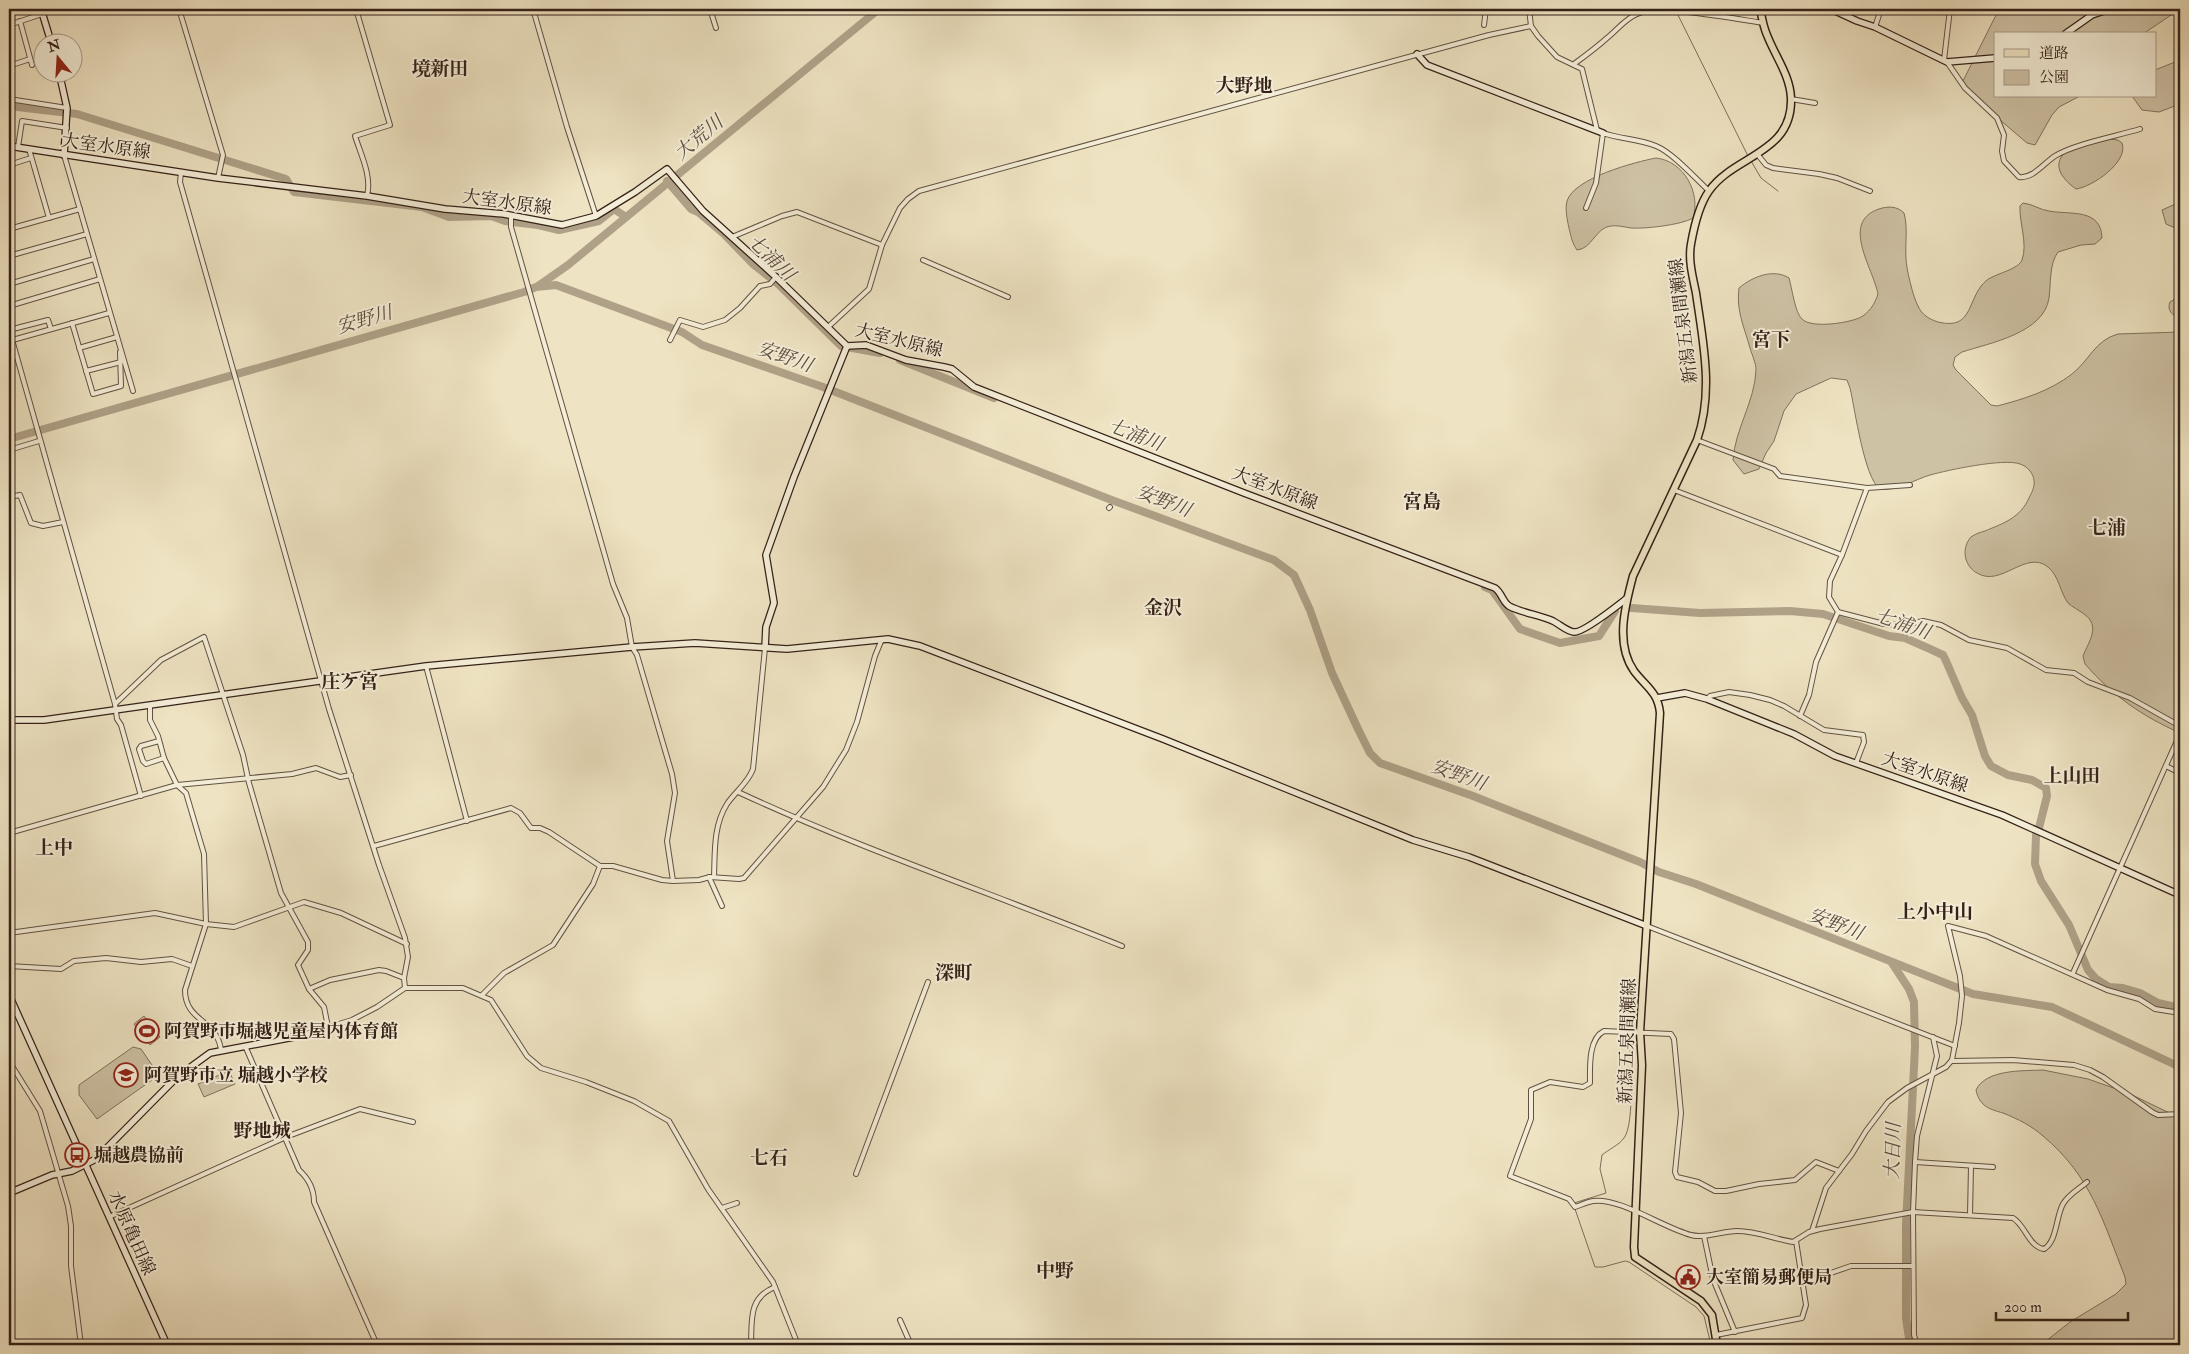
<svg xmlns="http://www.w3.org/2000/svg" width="2189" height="1354" font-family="'IM FELL Double Pica','Noto Serif JP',serif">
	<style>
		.green { fill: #cec2a5; stroke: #81725e }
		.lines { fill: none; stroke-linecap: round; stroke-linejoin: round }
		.stream { stroke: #7e6e5b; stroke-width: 1 }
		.river { stroke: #afa188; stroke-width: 8 }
		.street-casing { stroke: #625242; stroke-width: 6 }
		.secondary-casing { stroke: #342118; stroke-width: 8 }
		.primary-casing { stroke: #342118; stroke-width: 9 }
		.street { stroke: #f4edd7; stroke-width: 4 }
		.secondary { stroke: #f4edd7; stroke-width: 5.5 }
		.primary { stroke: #eee3c2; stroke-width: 6 }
		.labels { text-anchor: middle; stroke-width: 4; stroke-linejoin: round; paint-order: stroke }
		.street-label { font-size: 18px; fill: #342118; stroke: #f4edd7 }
		.poi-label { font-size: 18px; font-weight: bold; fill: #342118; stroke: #f4edd7; text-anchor: start }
		.neighbourhood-label { font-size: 19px; font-weight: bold; fill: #342118; stroke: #f4edd7 }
		.water-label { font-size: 19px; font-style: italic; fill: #5f4e3f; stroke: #f4edd7 }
	</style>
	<rect width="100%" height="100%" fill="#eee3c2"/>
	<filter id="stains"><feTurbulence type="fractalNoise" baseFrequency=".004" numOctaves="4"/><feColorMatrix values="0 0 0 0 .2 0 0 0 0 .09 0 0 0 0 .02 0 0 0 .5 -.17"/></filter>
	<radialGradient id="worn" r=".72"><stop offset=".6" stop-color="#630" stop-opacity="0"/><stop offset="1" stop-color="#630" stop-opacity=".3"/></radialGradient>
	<g class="green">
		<polygon points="2002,9 2180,9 2143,34 1995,34 1995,96 2080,96 2059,107 2052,115 2035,145 2027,143 1966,91 1963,81 1995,17"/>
		<polygon points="2180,60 2180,104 2159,112 2142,110 2132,96 2155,96 2155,70"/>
		<path d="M2099,138L2118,140L2122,143C2129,162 2092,187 2076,189C2040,163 2067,144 2099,138Z"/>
		<path d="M1656,158C1684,161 1701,193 1693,218C1681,225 1645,229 1631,228C1624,227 1617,225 1611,226C1596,227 1592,249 1577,250C1572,243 1571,236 1569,228C1567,219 1565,209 1567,201C1574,178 1635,162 1656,158Z"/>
		<polygon points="2180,202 2180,230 2166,224 2162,210"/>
		<path d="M2023,203C2033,204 2040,210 2049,211C2071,215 2101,208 2102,238L2095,244L2081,245L2058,252C2049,264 2051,284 2049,298C2044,333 1990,343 1962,352L1955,357L1953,365L1956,370L1991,405L1997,406C2024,399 2050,391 2072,374C2089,361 2095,340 2118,334L2180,332V733C2142,716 2113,696 2085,664L2083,656C2089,641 2101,626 2084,614C2079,610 2072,607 2068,603C2060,592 2059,576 2048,567C2026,549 2001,588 1977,573C1964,566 1961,548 1971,537C1975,534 1981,532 1985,531C2004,523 2020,518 2029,498C2032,492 2035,487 2034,480C2033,473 2027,466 2020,464C2004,458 1948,470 1930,475C1916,479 1895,492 1880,489C1864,478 1855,409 1850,388L1847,380L1831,378L1796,394L1784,411L1774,441L1766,453L1759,469L1744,474L1733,460C1735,429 1755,401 1756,370C1756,363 1752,355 1750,348C1744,326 1736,311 1739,288C1752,277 1773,268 1789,278C1792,288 1795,313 1802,319C1811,329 1852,323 1863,316C1871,310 1875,303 1878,294C1873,268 1840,222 1879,209C1888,206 1897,206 1904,213C1908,228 1905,242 1906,258C1906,268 1913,297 1918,306C1922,315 1929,319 1938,322C1975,331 1966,297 1987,280C1995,274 2019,269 2022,260C2028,243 2019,223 2020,206Z"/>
		<path d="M2180,296V317L2177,318C2171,313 2167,310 2170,302Z"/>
		<polygon points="144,1016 160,1037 150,1045 134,1024"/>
		<polygon points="133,1047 141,1049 154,1068 152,1080 97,1119 79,1095 79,1085"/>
		<path d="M2043,1070L2088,1079L2128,1093L2180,1118V1345H2041L2070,1322L2116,1294L2126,1284L2125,1277C2103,1221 2091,1176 2043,1136C2032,1126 2018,1119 2003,1113C1996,1111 1988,1109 1983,1104C1979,1100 1977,1095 1976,1090C1986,1069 2023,1071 2043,1070Z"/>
		<polygon points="229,1071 235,1084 204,1097 198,1084"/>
	</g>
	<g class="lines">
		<g class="stream">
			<polyline points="1675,9 1748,156"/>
			<polyline points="1751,161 1761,178 1778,191"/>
			<polyline points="1628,1031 1629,1003"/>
			<path d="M1574,1203L1606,1193L1600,1169L1602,1155C1609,1149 1618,1146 1624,1138C1635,1124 1631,1054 1628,1035"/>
			<polyline points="1575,1209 1595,1267 1603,1267 1625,1261 1629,1262 1696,1307 1704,1316 1711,1345"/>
		</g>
		<g class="river">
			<polyline points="9,106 77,114 286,179 294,192 422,207 449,217 491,216 505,221 538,225 559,230 599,221 614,209 626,217"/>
			<polyline points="667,181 691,209 698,212 724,234 753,264 777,283 841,346 880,353"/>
			<polyline points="538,286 568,265 879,9"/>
			<polyline points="900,360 994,398"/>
			<polyline points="9,439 524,292 536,287 556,285 682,332 702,345 823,387 1109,499 1274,560 1294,575 1310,610 1332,673 1358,729 1370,753 1380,763 1473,796 1640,862 1659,872 1696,884 1973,994 2052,1007 2180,1067"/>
			<polyline points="1485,587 1492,590 1520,629 1560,643 1599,636 1615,611"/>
			<polyline points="1632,608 1700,613 1790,611 1823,614 1889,636 1905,638 1930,649 1943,655 1946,661 1962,698 1972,715 1985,756 1991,766 2008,775 2032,780 2046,788 2047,796 2039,828"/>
			<polyline points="2036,835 2035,864 2041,881 2069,925 2088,970 2096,979 2109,987 2123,988 2140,993 2158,1003 2180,1008"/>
			<polyline points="1892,963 1909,989 1914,1002 1915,1047 1906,1225 1906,1318 1910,1345"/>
		</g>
		<g class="street-casing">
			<g id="street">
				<polyline points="179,9 223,155 218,178"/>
				<path d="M356,9L390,125L355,136C361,155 372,176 367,196"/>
				<polyline points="533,9 567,127 596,216"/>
				<polyline points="710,9 716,28"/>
				<polyline points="1529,9 1531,26 1538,36 1557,57 1582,69 1597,130"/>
				<polyline points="1847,16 1850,9"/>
				<polyline points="20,21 32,65"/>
				<polyline points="9,25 42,14"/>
				<polyline points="1484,25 1486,9"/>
				<polyline points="1875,27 1881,9"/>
				<polyline points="1944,60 1950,9"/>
				<path d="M1947,62L1965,88L1997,118L2004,135L2002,151L2004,161L2019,177C2033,179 2044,163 2055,156C2074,144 2117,136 2140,129"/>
				<path d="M1574,64C1585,56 1597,47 1607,38C1617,30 1625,19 1637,14C1659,4 1736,19 1763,23"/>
				<polyline points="9,66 30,59"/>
				<polyline points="9,99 67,108"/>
				<polyline points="1791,99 1815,103"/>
				<polyline points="18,147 22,121 67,128"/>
				<polyline points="29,149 49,218"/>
				<polyline points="64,155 133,391"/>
				<polyline points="1758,155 1766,165 1773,168 1819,174 1837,178 1870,191"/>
				<polyline points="9,165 31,158"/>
				<polyline points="181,172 180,182 329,709 379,865 405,938 408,957 404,978 405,988"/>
				<path d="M1586,208L1596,183L1603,133C1620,139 1639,139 1656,146C1673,153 1695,178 1709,191"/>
				<polyline points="511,216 511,227 613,584 627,618 632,647 637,655 672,774 675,793 667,841 673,881"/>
				<polyline points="9,229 80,209"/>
				<polyline points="732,237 782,216 797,212 882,245"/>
				<polyline points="9,256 87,234"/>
				<polyline points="923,260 1008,297"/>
				<polyline points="9,284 94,259"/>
				<polyline points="9,306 100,279"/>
				<polyline points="72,323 93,394 121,386 120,352"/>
				<polyline points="828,327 869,289 882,245 900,208 908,199 919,191 1489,35 1531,26"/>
				<polyline points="9,329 115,704 117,719 121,725 141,796"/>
				<polyline points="9,330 48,320 51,329"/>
				<polyline points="670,340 680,320 703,327 725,320 740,308 760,286 770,284 776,277"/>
				<polyline points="9,341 109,313"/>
				<polyline points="79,348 117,337"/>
				<polyline points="86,371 121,362"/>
				<polyline points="1697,440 1774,469 1780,476 1867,488 1910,485"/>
				<polyline points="9,450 39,441"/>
				<polyline points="1867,488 1842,555 1830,581 1829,597 1838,612 1884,624 1905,625 1923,621 1941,625 1969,640 2007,648 2046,670 2074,673 2088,682 2130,698 2180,726"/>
				<polyline points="1674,490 1842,555"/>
				<polyline points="9,497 20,495 31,523 43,526 63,522"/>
				<polyline points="1109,508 1110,507"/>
				<polyline points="426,666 467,821"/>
				<polyline points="1707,699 1710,696 1729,692 1750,695 1770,700 1784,706 1824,730 1863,735 1864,742 1856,763"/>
				<polyline points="115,704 161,660 204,637 243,755 249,783 281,893 308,942 308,950 298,965 309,989 324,1007 328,1027"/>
				<path d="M150,705V720L158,736L164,758L177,785L186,793L204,854L206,924L185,990C185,1022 217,1019 221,1050"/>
				<polyline points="1800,716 1809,695 1816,662 1838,612"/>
				<polyline points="159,741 141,746 139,749 143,761 146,764 164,758"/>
				<polyline points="2166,766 2180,773"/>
				<path d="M738,792C863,850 994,894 1122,946"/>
				<polyline points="9,833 177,785 292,774 316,768 340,777 351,775"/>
				<polyline points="374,846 511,808 520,813 531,828 540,828 549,832 600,866 613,866 662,880 673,881 699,880 710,877 739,879 744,878 823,787 846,750 857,722 875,656 882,639"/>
				<polyline points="709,877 722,906"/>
				<path d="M714,877C715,853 713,826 727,804C735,792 748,783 753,769L765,648"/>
				<polyline points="1647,926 1955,1046"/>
				<polyline points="9,933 155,913 206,924 234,927 304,902 341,913 407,944"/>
				<polyline points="9,966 61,969 74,961 106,958 141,962 172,959 192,966"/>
				<polyline points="2073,973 2180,734"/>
				<polyline points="309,989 330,980 379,970 386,971 404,978"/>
				<polyline points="482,995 504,973 553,945 593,884 600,866"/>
				<polyline points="299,1036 352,1020 377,1007 405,988 463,988 491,1000 527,1056 541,1068 586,1082 634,1101 669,1121 708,1189 773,1282 798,1345"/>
				<path d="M246,1048L299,1170C309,1179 314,1189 314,1202L377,1345"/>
				<polyline points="9,1061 40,1111 68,1206 71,1226 71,1266 81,1345"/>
				<polyline points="1952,1061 2013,1060 2074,1065 2090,1070 2103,1077 2152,1112 2158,1115 2180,1114"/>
				<polyline points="1915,1162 1993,1167"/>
				<path d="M1839,1171L1816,1162L1795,1180L1759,1184L1726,1191H1715L1698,1182L1677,1177L1675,1172L1681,1113L1674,1039L1671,1034L1604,1031C1588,1039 1590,1068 1590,1083L1583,1087L1550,1082L1531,1090V1119L1510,1176L1569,1199L1575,1207C1581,1205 1587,1202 1593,1201C1619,1197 1664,1228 1691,1235C1706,1239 1721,1231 1737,1231C1757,1231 1774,1239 1793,1242L1809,1232L1820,1229L1913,1212L2013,1218C2025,1225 2029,1247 2044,1249C2057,1242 2056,1216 2063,1204C2068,1195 2079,1189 2087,1182"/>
				<polyline points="856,1174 928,982"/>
				<polyline points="722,1208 737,1203"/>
				<polyline points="1970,1215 1971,1166"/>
				<polyline points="109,1217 286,1137 360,1109 413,1122"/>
				<polyline points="1812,1231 1826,1188 1852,1154 1866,1131 1888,1102 1907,1088 1946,1067 1952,1060 1959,1023 1962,996 1960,976 1948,926 1986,936 2107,990 2139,999 2155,1009 2180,1013"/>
				<polyline points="1704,1236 1713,1279 1735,1332"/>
				<polyline points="1802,1283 1851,1266 1913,1266"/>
				<polyline points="900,1320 911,1345"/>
				<polyline points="1716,1335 1802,1318 1806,1305 1796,1241"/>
				<path d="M751,1345C752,1320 748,1298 775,1287"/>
				<polyline points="1917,1345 1914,1335 1913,1212 1915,1162 1917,1136 1937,1056 1933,1037"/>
			</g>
		</g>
		<g class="secondary-casing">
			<g id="secondary">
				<polyline points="41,9 51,42"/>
				<polyline points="1831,9 1857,21 1875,27 1947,62 1995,58"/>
				<polyline points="2065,34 2092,15 2110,9"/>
				<polyline points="1417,54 1427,65 1603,133"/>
				<polyline points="59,72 67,108 64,155"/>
				<path d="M9,146L218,178L367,196L445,209L504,214L562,225L596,216L635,192L667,169L703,211L776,277L847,346L866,345L906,360L944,367L952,369L974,387L1244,493L1495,588C1502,593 1502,601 1509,606C1522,613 1540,615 1553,621C1559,624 1568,632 1574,632C1583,633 1617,606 1626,599"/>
				<polyline points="765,648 766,627 774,603 766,555 794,477 847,346"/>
				<polyline points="1657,698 1685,693 1707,699 1794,734 1835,756 2002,815 2180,895"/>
				<polyline points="9,720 44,720 426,666 632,647 695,643 787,649 888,639 920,646 1163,739 1413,840 1469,857 1647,926"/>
				<polyline points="9,995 167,1345"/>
				<polyline points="9,1193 52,1175 72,1171 96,1159 177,1077 210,1053 299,1036"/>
			</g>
		</g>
		<g class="primary-casing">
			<path id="primary" d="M1717,1345L1712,1315L1701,1301L1635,1257L1634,1247L1642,1065L1640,1032L1660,713C1658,692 1646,687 1634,671C1615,644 1625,606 1633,576L1697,440C1714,392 1703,342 1696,293C1693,278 1688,260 1691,244C1694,227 1699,205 1709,191C1734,155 1793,154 1791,98C1790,75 1775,56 1767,35C1763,26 1762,17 1760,9"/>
		</g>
		<use href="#street" class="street"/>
		<use href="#secondary" class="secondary"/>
		<use href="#primary" class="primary"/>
	</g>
	<defs>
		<g id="stadium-ring" transform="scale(1.25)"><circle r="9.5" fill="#f4edd7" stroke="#8f2418" stroke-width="1.5"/><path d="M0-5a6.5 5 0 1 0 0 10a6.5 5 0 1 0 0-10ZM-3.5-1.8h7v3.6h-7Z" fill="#8f2418"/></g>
		<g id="school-ring" transform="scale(1.25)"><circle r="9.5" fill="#f4edd7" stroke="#8f2418" stroke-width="1.5"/><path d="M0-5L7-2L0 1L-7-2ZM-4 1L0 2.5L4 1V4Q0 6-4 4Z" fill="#8f2418"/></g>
		<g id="bus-ring" transform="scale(1.25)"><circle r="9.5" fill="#f4edd7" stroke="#8f2418" stroke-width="1.5"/><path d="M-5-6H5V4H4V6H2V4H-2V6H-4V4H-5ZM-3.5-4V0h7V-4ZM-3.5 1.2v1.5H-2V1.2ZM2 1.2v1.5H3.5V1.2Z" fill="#8f2418"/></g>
		<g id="civic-ring" transform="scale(1.25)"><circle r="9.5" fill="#f4edd7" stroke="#8f2418" stroke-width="1.5"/><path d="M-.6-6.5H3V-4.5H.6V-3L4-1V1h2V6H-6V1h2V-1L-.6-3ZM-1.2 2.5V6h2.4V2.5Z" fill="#8f2418"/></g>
	</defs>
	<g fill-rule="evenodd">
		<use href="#stadium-ring" x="147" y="1031"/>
		<use href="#school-ring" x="126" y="1075"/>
		<use href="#bus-ring" x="77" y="1155"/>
		<use href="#civic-ring" x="1688" y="1277"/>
	</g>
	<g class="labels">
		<g class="street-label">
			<text transform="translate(106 146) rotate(8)" y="6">大室水原線</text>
			<text transform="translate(507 202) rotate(8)" y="6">大室水原線</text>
			<text transform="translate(1683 321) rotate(-97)" y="6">新潟五泉間瀬線</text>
			<text transform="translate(899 340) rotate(14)" y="6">大室水原線</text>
			<text transform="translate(1275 488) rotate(21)" y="6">大室水原線</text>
			<text transform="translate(1925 772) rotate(19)" y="6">大室水原線</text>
			<text transform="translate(1627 1041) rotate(-88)" y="6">新潟五泉間瀬線</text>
			<text transform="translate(132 1233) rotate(66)" y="6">水原亀田線</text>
		</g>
		<g class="poi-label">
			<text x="164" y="1037">阿賀野市堀越児童屋内体育館</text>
			<text x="144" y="1081">阿賀野市立 堀越小学校</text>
			<text x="94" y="1161">堀越農協前</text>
			<text x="1706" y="1283">大室簡易郵便局</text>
		</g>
		<g class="neighbourhood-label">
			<text x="440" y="75">境新田</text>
			<text x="1244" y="92">大野地</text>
			<text x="1771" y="346">宮下</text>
			<text x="1422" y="508">宮島</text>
			<text x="2107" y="534">七浦</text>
			<text x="1163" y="614">金沢</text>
			<text x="350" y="688">庄ケ宮</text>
			<text x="2072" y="782">上山田</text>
			<text x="54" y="854">上中</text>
			<text x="1935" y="918">上小中山</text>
			<text x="954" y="979">深町</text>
			<text x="262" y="1137">野地城</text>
			<text x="769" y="1164">七石</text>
			<text x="1055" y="1277">中野</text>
		</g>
		<g class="water-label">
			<text transform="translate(698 137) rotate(-40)" y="7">大荒川</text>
			<text transform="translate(772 257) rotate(44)" y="7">七浦川</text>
			<text transform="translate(364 319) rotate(-16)" y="7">安野川</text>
			<text transform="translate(785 356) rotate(19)" y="7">安野川</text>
			<text transform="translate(1136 434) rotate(21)" y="7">七浦川</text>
			<text transform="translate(1164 500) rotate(21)" y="7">安野川</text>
			<text transform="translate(1903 623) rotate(19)" y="7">七浦川</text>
			<text transform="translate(1459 774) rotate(20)" y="7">安野川</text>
			<text transform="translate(1836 923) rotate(21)" y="7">安野川</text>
			<text transform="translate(1892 1151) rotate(-88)" y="7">大日川</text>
		</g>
	</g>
	<rect width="2189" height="1354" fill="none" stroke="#eee3c2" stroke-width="30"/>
	<rect x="10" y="10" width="2169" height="1334" fill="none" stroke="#342118" stroke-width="2.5"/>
	<rect x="15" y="15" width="2159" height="1324" fill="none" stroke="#342118"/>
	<rect x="1994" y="32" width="162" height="65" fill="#f4edd7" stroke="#a79b8b"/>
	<rect x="2004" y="49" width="25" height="8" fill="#eee3c2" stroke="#a79b8b"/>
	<text x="2039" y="58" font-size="15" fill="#342118">道路</text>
	<rect x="2004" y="70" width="25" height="15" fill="#cec2a5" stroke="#a79b8b"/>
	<text x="2039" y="82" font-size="15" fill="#342118">公園</text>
	<g transform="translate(58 58) rotate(342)"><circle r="24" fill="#f4edd7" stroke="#a79b8b"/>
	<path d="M0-4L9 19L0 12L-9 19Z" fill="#8f2418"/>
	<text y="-8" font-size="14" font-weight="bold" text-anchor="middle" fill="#342118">N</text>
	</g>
	<path d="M1996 1312v8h132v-8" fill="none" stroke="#342118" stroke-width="2.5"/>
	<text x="2004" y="1312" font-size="15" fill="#342118" stroke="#f4edd7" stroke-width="4" paint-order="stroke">200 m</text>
	<rect width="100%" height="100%" filter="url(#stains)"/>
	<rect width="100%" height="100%" fill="url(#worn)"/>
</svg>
